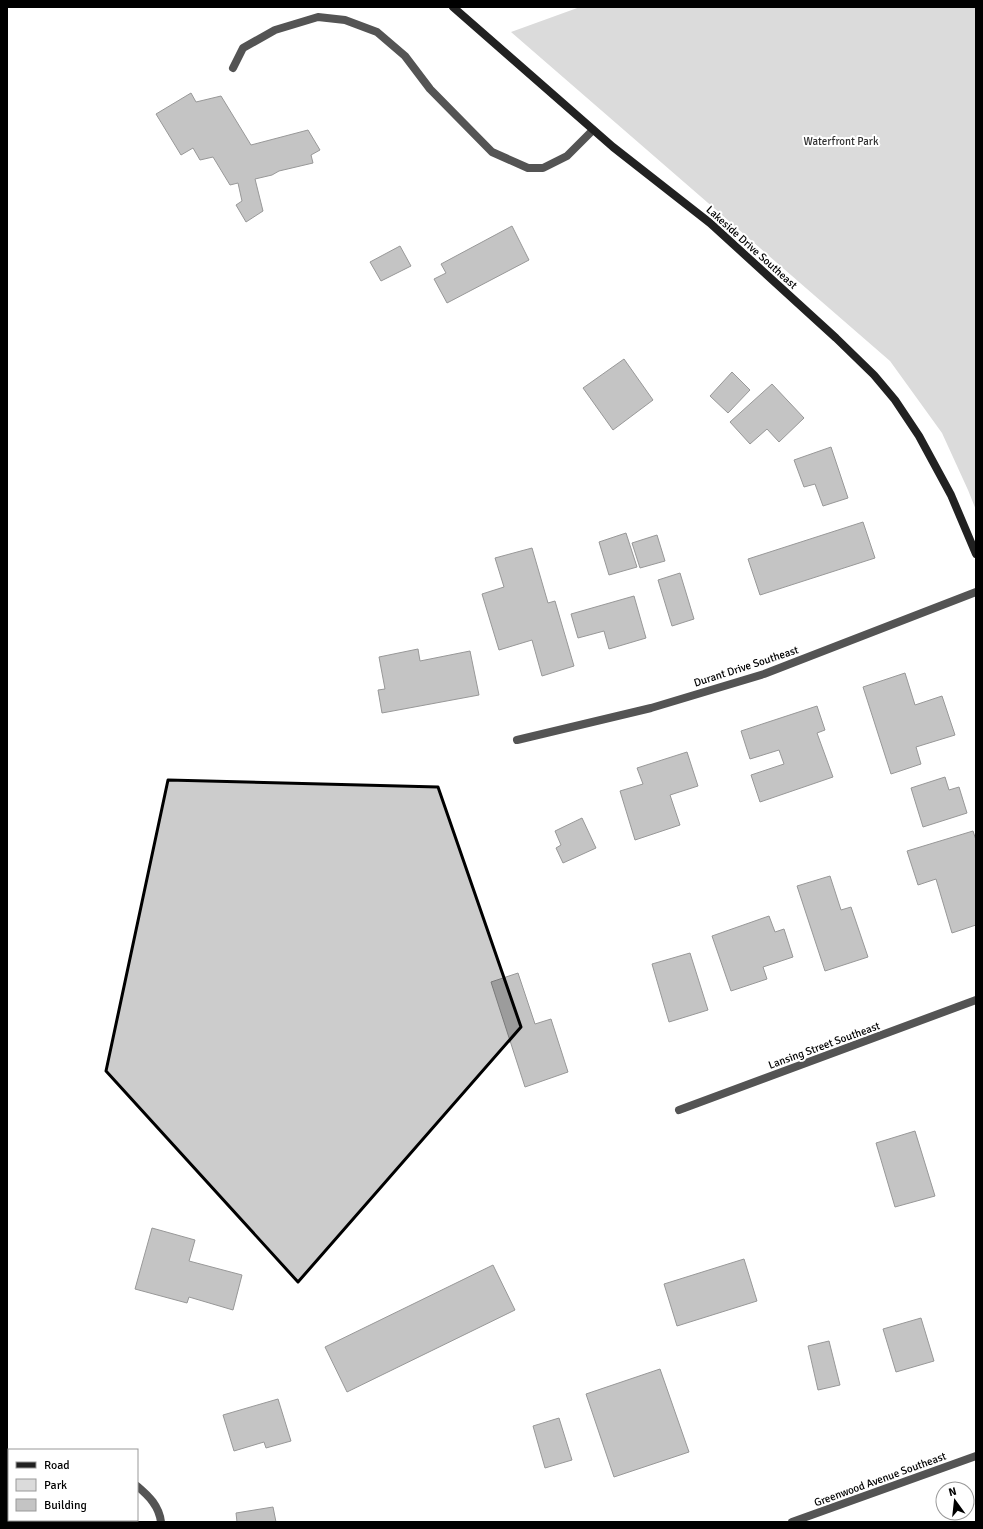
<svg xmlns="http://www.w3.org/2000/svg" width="983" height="1529" font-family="Signika,sans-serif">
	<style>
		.green { fill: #dbdbdb }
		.building { fill: #c4c4c4; stroke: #989898 }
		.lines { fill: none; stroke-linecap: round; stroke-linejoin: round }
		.service { stroke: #545454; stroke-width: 8 }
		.minor { stroke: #545454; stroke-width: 8 }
		.secondary { stroke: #212121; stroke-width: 8 }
		.marked { fill: #000; fill-opacity: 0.2; stroke: #000; stroke-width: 3; stroke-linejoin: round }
		.labels { text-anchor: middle; stroke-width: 4; stroke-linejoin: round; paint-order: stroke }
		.park-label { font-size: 11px; fill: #323232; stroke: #fff }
		.street-label { font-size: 11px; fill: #000; stroke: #fff }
	</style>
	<rect width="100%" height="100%" fill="#fff"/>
	<polygon class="green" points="580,7 976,7 976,510 968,490 942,433 890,361 511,32"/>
	<g class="building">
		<polygon points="191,93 196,102 221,96 251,145 308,130 320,150 311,155 313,163 279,171 272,175 255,179 263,211 246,222 236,205 242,201 238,183 230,185 213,157 200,160 193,148 181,155 156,114"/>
		<polygon points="512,226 529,260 447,303 434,279 446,273 441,264"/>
		<polygon points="400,246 411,266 381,281 370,262"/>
		<polygon points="624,359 653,400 613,430 583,388"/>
		<polygon points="732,372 750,390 728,413 710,396"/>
		<polygon points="772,384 804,418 779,442 767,429 750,444 730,422"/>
		<polygon points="831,447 848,498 823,506 815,484 804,487 794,460"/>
		<polygon points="863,522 875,558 760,595 748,559"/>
		<polygon points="626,533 637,567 609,575 599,542"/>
		<polygon points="657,535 665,561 640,568 632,543"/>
		<polygon points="532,548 548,603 555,601 574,666 542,676 532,640 499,650 482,594 504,587 495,558"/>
		<polygon points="680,573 694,619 672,626 658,580"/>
		<polygon points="634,596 646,638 609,649 604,631 578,638 571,614"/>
		<polygon points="418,649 420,661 470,651 479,695 382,713 378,690 385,689 379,657"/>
		<polygon points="905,673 915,705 942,696 955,735 916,747 921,764 891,774 863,687"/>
		<polygon points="817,706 825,730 817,733 833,777 760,802 751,775 784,764 779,750 750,759 741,731"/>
		<polygon points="687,752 698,786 670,795 680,825 635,840 620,791 643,784 637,768"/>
		<polygon points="945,777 949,790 959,787 967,813 923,827 911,788"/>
		<polygon points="582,818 596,848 563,863 556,848 561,845 555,831"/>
		<polygon points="973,831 976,840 976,925 952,933 936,879 918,885 907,851"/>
		<polygon points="830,876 841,910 851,907 868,957 825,971 797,886"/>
		<polygon points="769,916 775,932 784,929 793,957 763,967 767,979 731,991 712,936"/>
		<polygon points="690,953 708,1010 669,1022 652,964"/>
		<polygon points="518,973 535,1024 551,1019 568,1072 525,1087 491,982"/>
		<polygon points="915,1131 935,1196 895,1207 876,1143"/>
		<polygon points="152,1228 195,1240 189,1261 242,1275 233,1310 189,1297 187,1303 135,1289"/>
		<polygon points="744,1259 757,1301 677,1326 664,1284"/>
		<polygon points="493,1265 515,1310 347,1392 325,1347"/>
		<polygon points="921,1318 934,1361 896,1372 883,1329"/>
		<polygon points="829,1341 840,1385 818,1390 808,1346"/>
		<polygon points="660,1369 689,1452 614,1477 586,1394"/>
		<polygon points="278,1399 291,1441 266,1448 264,1442 234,1451 223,1415"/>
		<polygon points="559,1418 572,1460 545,1468 533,1426"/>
		<polygon points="273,1507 276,1522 237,1522 236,1513"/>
	</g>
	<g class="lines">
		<polyline class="service" points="233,68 243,48 275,30 318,17 345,20 377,32 405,56 430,89 492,152 528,168 543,168 567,156 593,130"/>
		<g class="minor">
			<polyline points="517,740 651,708 764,674 976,592"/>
			<polyline points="679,1110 976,1000"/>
			<polyline points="7,1477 9,1477"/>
			<path d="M137,1486C149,1496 159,1506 161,1522"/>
			<polyline points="792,1522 976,1456"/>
		</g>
		<polyline class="secondary" points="453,7 613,147 710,223 836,338 874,375 895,400 919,436 951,495 976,554"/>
	</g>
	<path class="marked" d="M168,780L438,787L521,1027L298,1282L106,1071Z"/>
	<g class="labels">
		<g class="park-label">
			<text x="841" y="145">Waterfront Park</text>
		</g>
		<g class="street-label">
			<text transform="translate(752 247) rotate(42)" y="4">Lakeside Drive Southeast</text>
			<text transform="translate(746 666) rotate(-18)" y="4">Durant Drive Southeast</text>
			<text transform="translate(824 1045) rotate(-20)" y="4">Lansing Street Southeast</text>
			<text transform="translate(880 1479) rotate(-20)" y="4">Greenwood Avenue Southeast</text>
		</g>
	</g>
	<rect width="983" height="1529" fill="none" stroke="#000000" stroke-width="16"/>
	<rect x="8" y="1449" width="130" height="72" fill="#ffffff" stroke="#999999"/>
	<rect x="16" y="1462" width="20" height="6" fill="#212121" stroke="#999999"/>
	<text x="44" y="1469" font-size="12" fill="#000000">Road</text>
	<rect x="16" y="1479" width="20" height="12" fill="#dbdbdb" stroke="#999999"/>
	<text x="44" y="1489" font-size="12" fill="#000000">Park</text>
	<rect x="16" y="1499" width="20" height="12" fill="#c4c4c4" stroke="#999999"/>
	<text x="44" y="1509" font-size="12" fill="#000000">Building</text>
	<g transform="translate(955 1501) rotate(345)"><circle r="19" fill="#ffffff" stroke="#999999"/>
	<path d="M0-3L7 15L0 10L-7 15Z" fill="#000000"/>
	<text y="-6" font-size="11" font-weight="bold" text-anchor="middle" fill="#000000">N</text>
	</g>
</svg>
